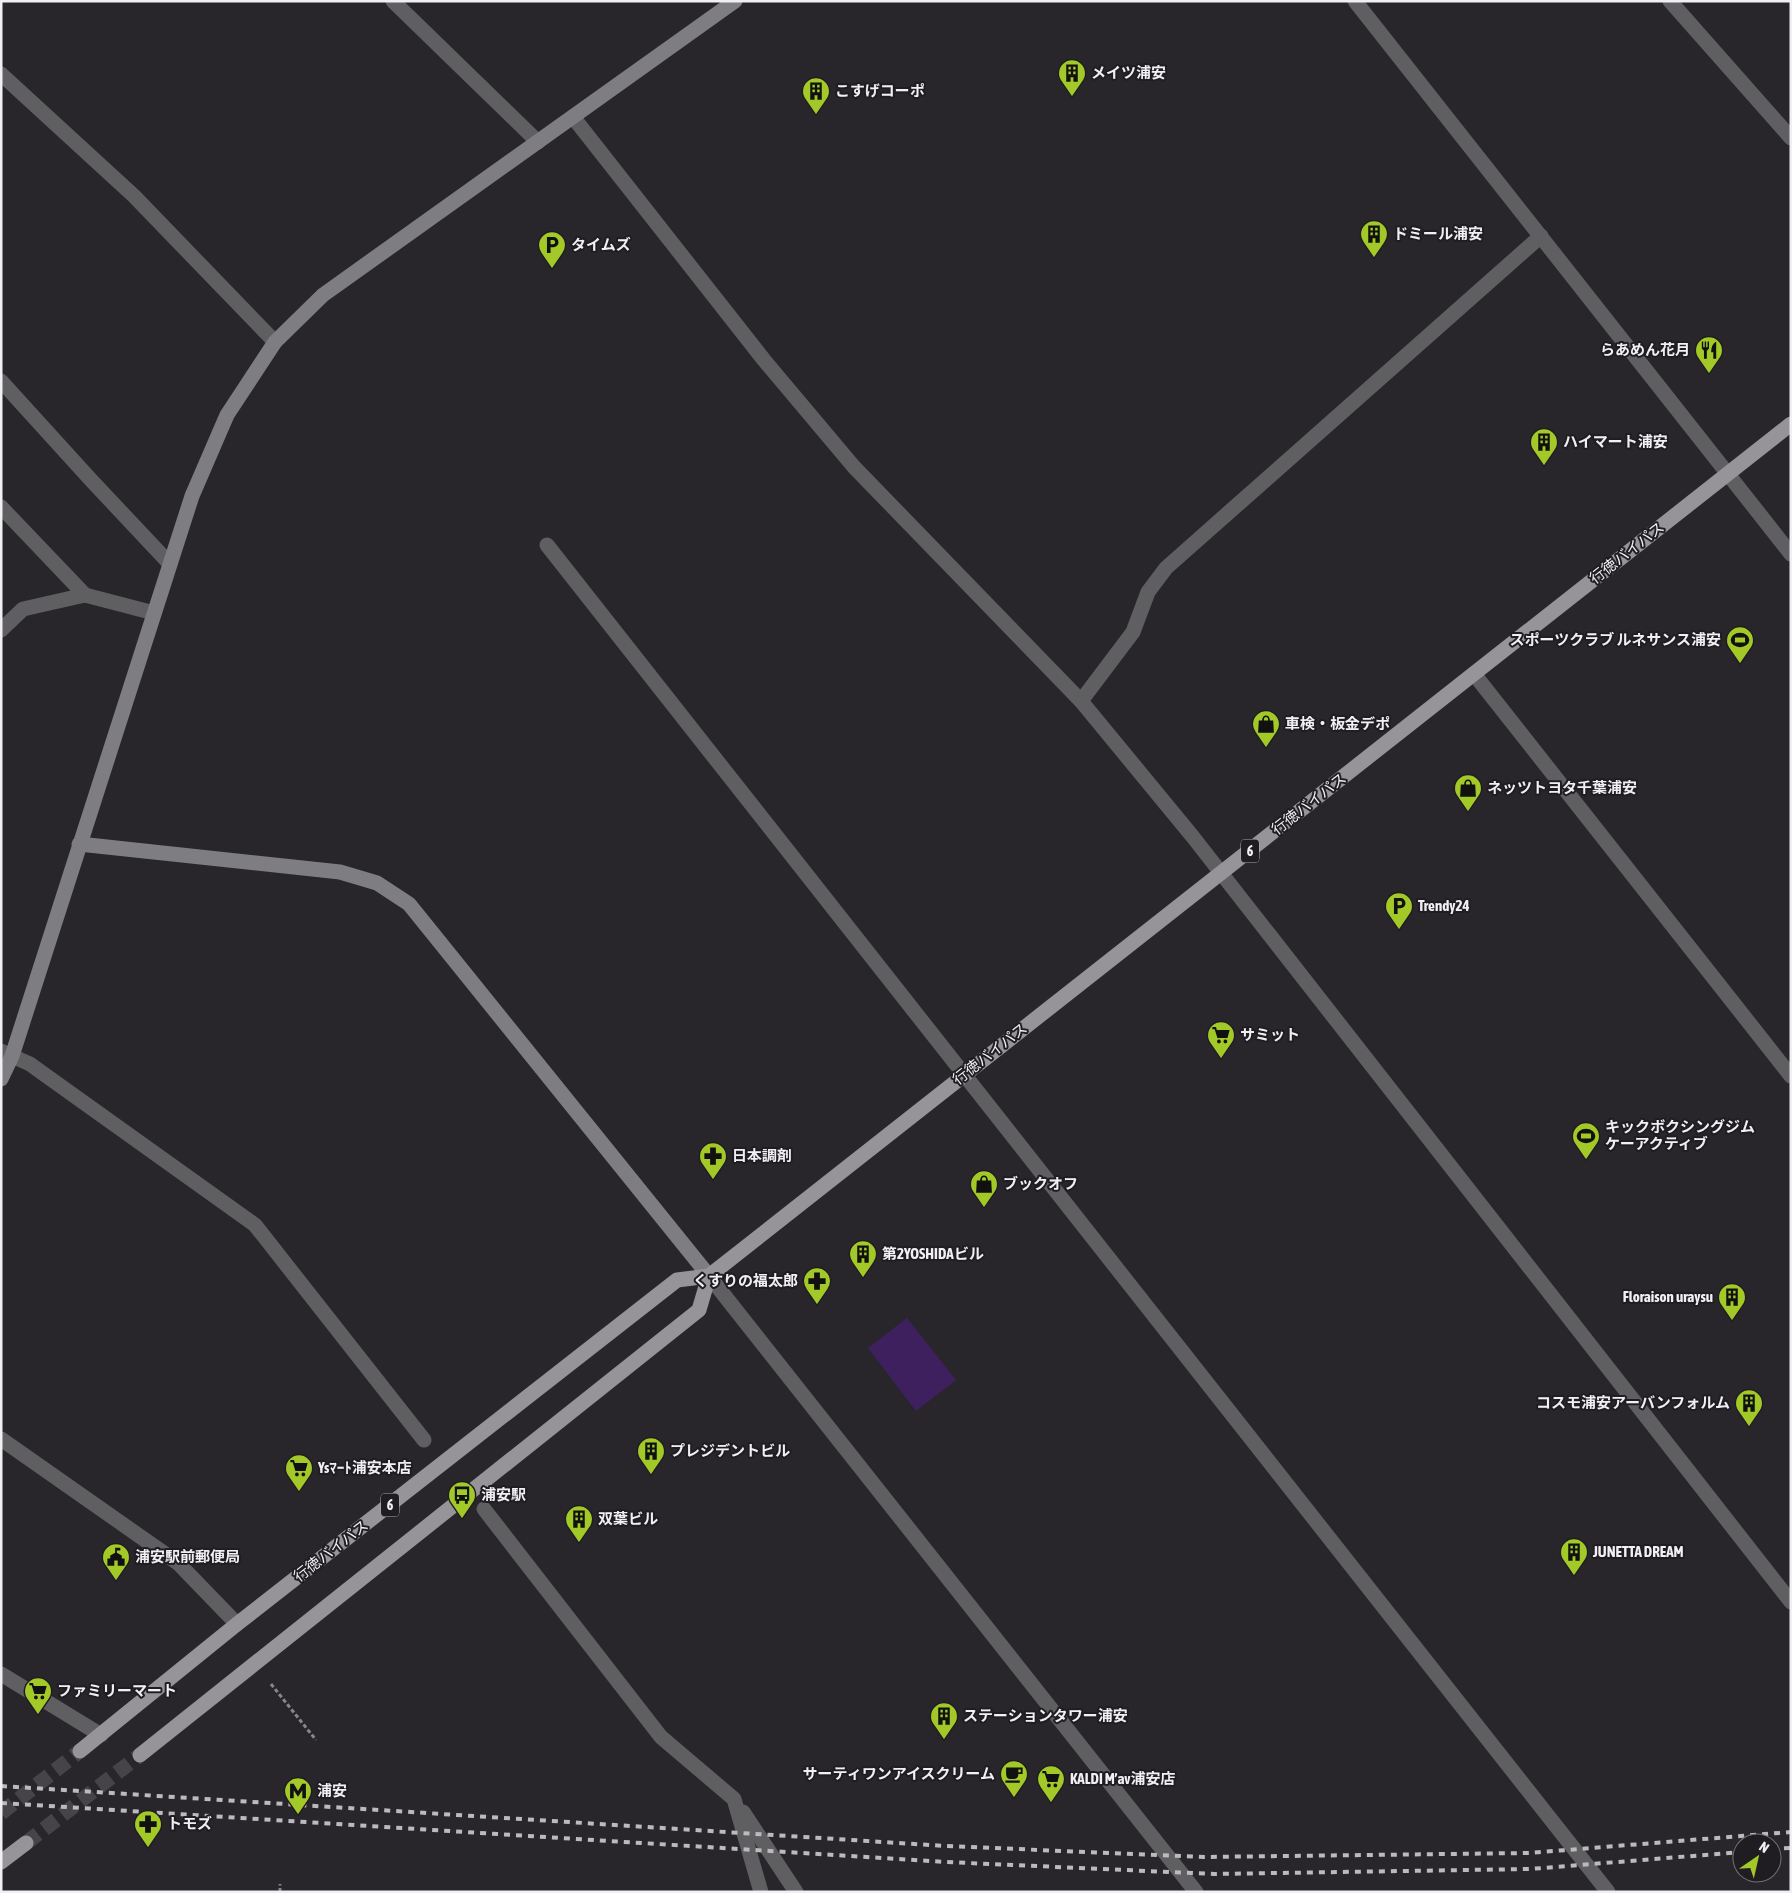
<svg xmlns="http://www.w3.org/2000/svg" width="1792" height="1893" font-family="'Asap Condensed','Noto Sans JP',sans-serif">
	<style>
		.green { fill: #3e205f }
		.lines { fill: none; stroke-linecap: round; stroke-linejoin: round }
		.primary-tunnel { stroke: #464449; stroke-width: 15; stroke-dasharray: 15 8; stroke-linecap: butt }
		.path { stroke: #88868a; stroke-width: 3; stroke-dasharray: 4 2.5; stroke-linecap: butt }
		.lane { stroke: #5f5e61; stroke-width: 15 }
		.street { stroke: #5f5e61; stroke-width: 15 }
		.secondary { stroke: #7e7d81; stroke-width: 15 }
		.primary { stroke: #969499; stroke-width: 15 }
		.rail { stroke: #bcbabe; stroke-width: 4; stroke-dasharray: 6 6; stroke-linecap: butt }
		.labels { text-anchor: middle; stroke-width: 4; stroke-linejoin: round; paint-order: stroke }
		.shield { fill: #1f1d21; stroke: #b2b0b4; stroke-width: 1 }
		.shield-label { font-size: 14px; font-weight: bold; fill: #f1eff3 }
		.poi-label { font-size: 15px; font-weight: bold; fill: #f1eff3; stroke: #1f1d21; text-anchor: start }
		.street-label { font-size: 15px; fill: #f1eff3; stroke: #1f1d21 }
	</style>
	<rect width="100%" height="100%" fill="#28262b"/>
	<polygon class="green" points="907,1318 956,1380 916,1411 868,1348"/>
	<g class="lines">
		<g class="primary-tunnel">
			<polyline points="1,1813 80,1751"/>
			<polyline points="26,1843 140,1755"/>
		</g>
		<g class="path">
			<polyline points="271,1684 316,1740"/>
			<polyline points="280,1892 280,1884"/>
		</g>
		<g class="lane">
			<polyline points="573,117 764,360 854,467 1081,701"/>
			<polyline points="1,381 91,480 170,564"/>
			<polyline points="1,507 85,595"/>
		</g>
		<g class="street">
			<polyline points="393,1 538,142"/>
			<polyline points="1355,1 1791,554"/>
			<polyline points="1670,1 1791,138"/>
			<polyline points="1,74 134,196 275,342"/>
			<polyline points="1541,236 1166,568 1148,592 1133,632 1081,701 1193,837 1791,1602"/>
			<polyline points="547,545 1608,1892"/>
			<polyline points="1,630 23,609 85,595 154,613"/>
			<polyline points="1474,674 1791,1076"/>
			<polyline points="1,1051 30,1064 41,1072 255,1225 424,1440"/>
			<polyline points="709,1276 1196,1892"/>
			<polyline points="1,1439 178,1563 237,1624"/>
			<polyline points="484,1509 661,1737 734,1799 761,1892"/>
			<polyline points="1,1674 101,1735"/>
			<polyline points="743,1812 796,1892"/>
		</g>
		<g class="secondary">
			<polyline points="79,844 340,872 377,883 409,904 709,1276"/>
			<polyline points="1,1079 12,1056 192,496 227,415 275,342 323,295 735,1"/>
		</g>
		<g class="primary">
			<polyline points="80,1751 237,1624 677,1280 709,1276 1791,424"/>
			<polyline points="140,1755 699,1310 709,1276"/>
			<polyline points="1,1862 26,1843"/>
		</g>
		<g class="rail">
			<polyline points="1,1786 946,1846 1204,1857 1529,1853 1791,1832"/>
			<polyline points="1,1803 946,1862 1214,1874 1530,1869 1742,1852"/>
			<polyline points="1772,1849 1791,1848"/>
		</g>
	</g>
	<defs>
		<g id="building-pin" transform="scale(1.4375)"><path d="M0 17L-7.5 6A9.5 9.5 0 1 1 7.5 6Z" fill="#a2c927" stroke="#1f1d21"/><path d="M-4-6H4V6H1V3H-1V6H-4ZM-2.5-4.3h1.7v1.8h-1.7ZM.8-4.3h1.7v1.8H.8ZM-2.5-1h1.7V.8h-1.7ZM.8-1h1.7V.8H.8Z" fill="#111"/></g>
		<g id="parking-pin" transform="scale(1.4375)"><path d="M0 17L-7.5 6A9.5 9.5 0 1 1 7.5 6Z" fill="#a2c927" stroke="#1f1d21"/><path d="M-3.5-5.5H1a3.5 3.5 0 0 1 0 7H-1V5.5H-3.5ZM-1-3.4V-.6H.8a1.4 1.4 0 0 0 0-2.8Z" fill="#111"/></g>
		<g id="restaurant-pin" transform="scale(1.4375)"><path d="M0 17L-7.5 6A9.5 9.5 0 1 1 7.5 6Z" fill="#a2c927" stroke="#1f1d21"/><path d="M-5-6h1v4h1v-4h1v4h1v-4h1v5L-1.5 .5V6h-2V.5L-5-1ZM5-6V6H3V1.5H1.5Q1.5-4 5-6Z" fill="#111"/></g>
		<g id="stadium-pin" transform="scale(1.4375)"><path d="M0 17L-7.5 6A9.5 9.5 0 1 1 7.5 6Z" fill="#a2c927" stroke="#1f1d21"/><path d="M0-5a6.5 5 0 1 0 0 10a6.5 5 0 1 0 0-10ZM-3.5-1.8h7v3.6h-7Z" fill="#111"/></g>
		<g id="shop-pin" transform="scale(1.4375)"><path d="M0 17L-7.5 6A9.5 9.5 0 1 1 7.5 6Z" fill="#a2c927" stroke="#1f1d21"/><path d="M-5-2.5h2.3a2.7 3.5 0 0 1 5.4 0H5L5.5 6h-11ZM-1.5-2.5h3a1.5 2.3 0 0 0-3 0Z" fill="#111"/></g>
		<g id="supermarket-pin" transform="scale(1.4375)"><path d="M0 17L-7.5 6A9.5 9.5 0 1 1 7.5 6Z" fill="#a2c927" stroke="#1f1d21"/><path d="M-6-5.5h2.5l.6 2H6L4.5 2H-2.5L-4.4-4H-6ZM-1.5 3.2a1.3 1.3 0 1 0 .1 0ZM3 3.2a1.3 1.3 0 1 0 .1 0Z" fill="#111"/></g>
		<g id="pharmacy-pin" transform="scale(1.4375)"><path d="M0 17L-7.5 6A9.5 9.5 0 1 1 7.5 6Z" fill="#a2c927" stroke="#1f1d21"/><path d="M-2-6h4v4h4v4h-4v4h-4v-4h-4v-4h4Z" fill="#111"/></g>
		<g id="bus-pin" transform="scale(1.4375)"><path d="M0 17L-7.5 6A9.5 9.5 0 1 1 7.5 6Z" fill="#a2c927" stroke="#1f1d21"/><path d="M-5-6H5V4H4V6H2V4H-2V6H-4V4H-5ZM-3.5-4V0h7V-4ZM-3.5 1.2v1.5H-2V1.2ZM2 1.2v1.5H3.5V1.2Z" fill="#111"/></g>
		<g id="civic-pin" transform="scale(1.4375)"><path d="M0 17L-7.5 6A9.5 9.5 0 1 1 7.5 6Z" fill="#a2c927" stroke="#1f1d21"/><path d="M-.6-6.5H3V-4.5H.6V-3L4-1V1h2V6H-6V1h2V-1L-.6-3ZM-1.2 2.5V6h2.4V2.5Z" fill="#111"/></g>
		<g id="cafe-pin" transform="scale(1.4375)"><path d="M0 17L-7.5 6A9.5 9.5 0 1 1 7.5 6Z" fill="#a2c927" stroke="#1f1d21"/><path d="M-5.5-4.5H6V0H3Q3 3.5 0 3.5H-2.5Q-5.5 3.5-5.5 0ZM3-3.2v2h1.7v-2ZM-6 4.5H4V6H-6Z" fill="#111"/></g>
		<g id="metro-pin" transform="scale(1.4375)"><path d="M0 17L-7.5 6A9.5 9.5 0 1 1 7.5 6Z" fill="#a2c927" stroke="#1f1d21"/><path d="M-5.5 5V-5H-3L0 0L3-5H5.5V5H3V-.5L0 4L-3-.5V5Z" fill="#111"/></g>
	</defs>
	<g fill-rule="evenodd">
		<use href="#building-pin" x="1072" y="73"/>
		<use href="#building-pin" x="816" y="91"/>
		<use href="#building-pin" x="1374" y="234"/>
		<use href="#parking-pin" x="552" y="245"/>
		<use href="#restaurant-pin" x="1709" y="350"/>
		<use href="#building-pin" x="1544" y="442"/>
		<use href="#stadium-pin" x="1740" y="640"/>
		<use href="#shop-pin" x="1266" y="724"/>
		<use href="#shop-pin" x="1468" y="788"/>
		<use href="#parking-pin" x="1399" y="906"/>
		<use href="#supermarket-pin" x="1221" y="1035"/>
		<use href="#stadium-pin" x="1586" y="1136"/>
		<use href="#pharmacy-pin" x="713" y="1156"/>
		<use href="#shop-pin" x="984" y="1184"/>
		<use href="#building-pin" x="863" y="1254"/>
		<use href="#pharmacy-pin" x="817" y="1281"/>
		<use href="#building-pin" x="1732" y="1297"/>
		<use href="#building-pin" x="1749" y="1403"/>
		<use href="#building-pin" x="651" y="1451"/>
		<use href="#supermarket-pin" x="299" y="1468"/>
		<use href="#bus-pin" x="462" y="1495"/>
		<use href="#building-pin" x="579" y="1519"/>
		<use href="#building-pin" x="1574" y="1552"/>
		<use href="#civic-pin" x="116" y="1557"/>
		<use href="#supermarket-pin" x="38" y="1691"/>
		<use href="#building-pin" x="944" y="1716"/>
		<use href="#cafe-pin" x="1014" y="1774"/>
		<use href="#supermarket-pin" x="1051" y="1779"/>
		<use href="#metro-pin" x="298" y="1791"/>
		<use href="#pharmacy-pin" x="148" y="1824"/>
	</g>
	<g class="labels">
		<g class="shield">
			<rect x="1241" y="839.5" width="18" height="23" rx="4"/>
			<rect x="381" y="1493.5" width="18" height="23" rx="4"/>
		</g>
		<g class="shield-label">
			<text x="1250" y="856">6</text>
			<text x="390" y="1510">6</text>
		</g>
		<g class="poi-label">
			<text x="1091" y="78">メイツ浦安</text>
			<text x="835" y="96">こすげコーポ</text>
			<text x="1393" y="239">ドミール浦安</text>
			<text x="571" y="250">タイムズ</text>
			<text x="1690" y="355" text-anchor="end">らあめん花月</text>
			<text x="1563" y="447">ハイマート浦安</text>
			<text x="1721" y="645" text-anchor="end">スポーツクラブ ルネサンス浦安</text>
			<text x="1285" y="729">車検・板金デポ</text>
			<text x="1487" y="793">ネッツトヨタ千葉浦安</text>
			<text x="1418" y="911">Trendy24</text>
			<text x="1240" y="1040">サミット</text>
			<text x="1605" y="1132">キックボクシングジム<tspan x="1605" dy="17">ケーアクティブ</tspan></text>
			<text x="732" y="1161">日本調剤</text>
			<text x="1003" y="1189">ブックオフ</text>
			<text x="882" y="1259">第2YOSHIDAビル</text>
			<text x="798" y="1286" text-anchor="end">くすりの福太郎</text>
			<text x="1713" y="1302" text-anchor="end">Floraison uraysu</text>
			<text x="1730" y="1408" text-anchor="end">コスモ浦安アーバンフォルム</text>
			<text x="670" y="1456">プレジデントビル</text>
			<text x="318" y="1473">Ysﾏｰﾄ浦安本店</text>
			<text x="481" y="1500">浦安駅</text>
			<text x="598" y="1524">双葉ビル</text>
			<text x="1593" y="1557">JUNETTA DREAM</text>
			<text x="135" y="1562">浦安駅前郵便局</text>
			<text x="57" y="1696">ファミリーマート</text>
			<text x="963" y="1721">ステーションタワー浦安</text>
			<text x="995" y="1779" text-anchor="end">サーティワンアイスクリーム</text>
			<text x="1070" y="1784">KALDI M’av浦安店</text>
			<text x="317" y="1796">浦安</text>
			<text x="167" y="1829">トモズ</text>
		</g>
		<g class="street-label">
			<text transform="translate(1627 553) rotate(-38)" y="5">行徳バイパス</text>
			<text transform="translate(1309 804) rotate(-38)" y="5">行徳バイパス</text>
			<text transform="translate(990 1054) rotate(-38)" y="5">行徳バイパス</text>
			<text transform="translate(331 1551) rotate(-38)" y="5">行徳バイパス</text>
		</g>
	</g>
	<rect width="1792" height="1893" fill="none" stroke="#f1eff3" stroke-width="5"/>
	<g transform="translate(1757 1858) rotate(34)"><circle r="24" fill="#1f1d21" stroke="#737175"/>
	<path d="M0-4L9 19L0 12L-9 19Z" fill="#a2c927"/>
	<text y="-8" font-size="14" font-weight="bold" text-anchor="middle" fill="#f1eff3">N</text>
	</g>
</svg>
